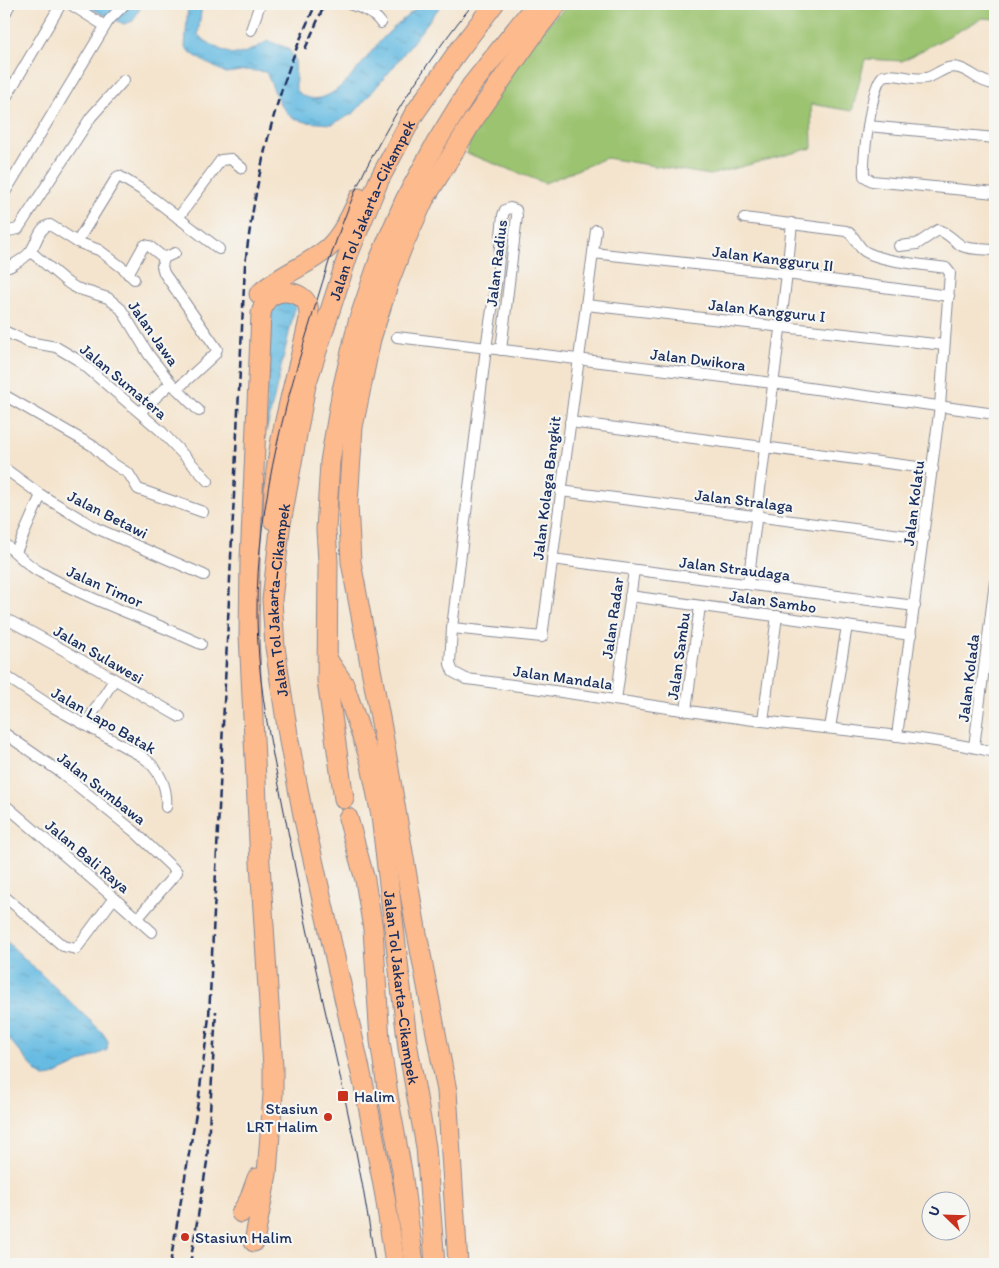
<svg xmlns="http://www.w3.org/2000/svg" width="999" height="1268" font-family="Itim,sans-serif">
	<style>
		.green { fill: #9bc36f; stroke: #5b7966 }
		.water { fill: url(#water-ripples); stroke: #4075a0 }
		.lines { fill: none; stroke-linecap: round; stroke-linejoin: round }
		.minor-casing { stroke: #888a96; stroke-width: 12 }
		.motorway-casing { stroke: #888a96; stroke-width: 21 }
		.minor { stroke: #fff; stroke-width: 10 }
		.motorway { stroke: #fcba8d; stroke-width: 19 }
		.tram { stroke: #1b2f5e; stroke-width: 1 }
		.rail { stroke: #1b2f5e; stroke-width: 2.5; stroke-dasharray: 8 4; stroke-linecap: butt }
		.poi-dot { fill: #c8321e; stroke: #f6f6f2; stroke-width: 2 }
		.labels { text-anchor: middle; stroke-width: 4.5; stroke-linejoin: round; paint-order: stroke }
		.street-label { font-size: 16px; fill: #1b2f5e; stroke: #f6f6f2 }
		.poi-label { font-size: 16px; fill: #1b2f5e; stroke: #f6f6f2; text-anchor: start }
	</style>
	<defs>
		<pattern id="water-ripples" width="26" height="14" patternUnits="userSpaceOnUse" patternTransform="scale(1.25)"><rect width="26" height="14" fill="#66bbe2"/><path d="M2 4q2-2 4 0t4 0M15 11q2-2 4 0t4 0" fill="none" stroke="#5398ba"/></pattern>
	</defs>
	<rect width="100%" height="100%" fill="#f6f6f2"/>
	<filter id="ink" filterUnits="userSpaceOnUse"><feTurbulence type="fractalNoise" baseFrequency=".02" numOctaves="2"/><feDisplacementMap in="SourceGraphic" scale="10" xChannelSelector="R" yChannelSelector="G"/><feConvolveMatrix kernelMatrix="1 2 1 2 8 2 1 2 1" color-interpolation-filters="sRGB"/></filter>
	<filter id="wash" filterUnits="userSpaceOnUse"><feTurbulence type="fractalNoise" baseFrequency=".0096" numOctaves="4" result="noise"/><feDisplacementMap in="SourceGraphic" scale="20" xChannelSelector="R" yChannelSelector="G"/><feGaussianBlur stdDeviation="1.12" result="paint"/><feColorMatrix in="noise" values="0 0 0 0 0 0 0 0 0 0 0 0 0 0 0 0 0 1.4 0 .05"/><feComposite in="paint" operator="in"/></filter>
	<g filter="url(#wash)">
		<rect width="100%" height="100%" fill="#f4e4cd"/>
		<polygon class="green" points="568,4 995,4 995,19 983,18 902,61 865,59 852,111 811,104 812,148 710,175 606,158 545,183 466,153 489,85"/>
		<g class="water">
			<polygon points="81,4 146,4 140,8 133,21 124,24"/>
			<path d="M188,4H202L198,35C206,42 224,53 234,54C245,55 259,46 268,41L288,48L295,59L296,90C327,121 363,60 381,40C393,27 408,16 421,4H442L391,70L354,113L332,124L306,122L291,117L280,104L266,72L247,70L226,73L201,60L185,48Z"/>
			<polygon points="275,299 296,303 266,432 270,305"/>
			<polygon points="4,939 102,1032 108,1041 107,1050 52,1076 44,1077 37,1072 4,1033"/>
		</g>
	</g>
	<g filter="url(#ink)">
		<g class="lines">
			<g class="minor-casing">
				<g id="minor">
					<polyline points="70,4 105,26"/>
					<path d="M349,4C362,8 373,12 381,23"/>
					<polyline points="4,16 10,4"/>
					<polyline points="251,30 260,4"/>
					<path d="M995,84C980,83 973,72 959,68C946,64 938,75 926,78C912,81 897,72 883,76C871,85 863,159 864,176L872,181L995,193"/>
					<polyline points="4,101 61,4"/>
					<polyline points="868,126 995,138"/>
					<polyline points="4,194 109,20 125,4"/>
					<polyline points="178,218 221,160 231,159 242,168"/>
					<path d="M744,218L846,231C857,236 857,249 868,253C887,262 924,265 946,268L950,273L940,406L897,736"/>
					<polyline points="4,232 18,229 91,117 124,80"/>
					<polyline points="77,242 117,177 119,176 142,190 219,249"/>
					<path d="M899,246L917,244L938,230C949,233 953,241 962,246C971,250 985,249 995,250"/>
					<polyline points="31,252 68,283 76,288 108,298 121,309 149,355 171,383 199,411"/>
					<polyline points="593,253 787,274 949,296"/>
					<polyline points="164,258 162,266 164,273 217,349 215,354 177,389"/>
					<path d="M4,265L9,267C16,263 24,259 29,253C37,245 38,227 50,225L77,242L99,250L124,269L134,279"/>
					<polyline points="128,274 143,247 145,245 149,246 164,258 175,253"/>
					<polyline points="586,305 944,345"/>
					<polyline points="4,331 28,342 56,347 78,360 161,431 208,481"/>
					<polyline points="397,337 773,383 995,414"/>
					<path d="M501,350L517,216L516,210L510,208L505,210L503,215L497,278L486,348L452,628L450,664L453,672L466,679C565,691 664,709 763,721C840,731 919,735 995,752"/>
					<polyline points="4,395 93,446 109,461 129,474 138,489 203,512"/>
					<polyline points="140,412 171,383"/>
					<polyline points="570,422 933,469"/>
					<polyline points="4,468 41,495 96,528 204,575"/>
					<polyline points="561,491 924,538"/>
					<path d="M4,544C17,552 25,564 40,572C91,601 147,619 201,644"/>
					<polyline points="16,552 41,495"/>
					<polyline points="552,559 915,606"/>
					<polyline points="748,584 787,274 792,223"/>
					<polyline points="630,596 911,635"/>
					<path d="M4,618C64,648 121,684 180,717"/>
					<polyline points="452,628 542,637 596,230"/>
					<path d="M4,675L51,706L143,757C159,769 168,787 166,807"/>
					<polyline points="616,700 634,570"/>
					<polyline points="686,710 700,606"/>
					<polyline points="763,721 777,616"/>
					<polyline points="85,725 114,680"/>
					<polyline points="830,728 847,626"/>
					<polyline points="4,733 63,774 135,832 177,872 137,919"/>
					<polyline points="974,747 995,582"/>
					<polyline points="4,804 114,898 152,932"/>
					<polyline points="4,896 63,946 76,949 114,898"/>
				</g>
			</g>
			<g class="motorway-casing">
				<g id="motorway">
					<path d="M259,294C279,275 307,266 328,248C342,235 351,215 359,198"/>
					<path id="s1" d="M328,660L344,684L370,760L381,816L408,1048L426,1147L435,1264"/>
					<polyline points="344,799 327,681 328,561 326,530 330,462 342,390 358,322 379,260 405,200 436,143 471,86 536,4"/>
					<polyline points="348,818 365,880 373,929 380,1041 389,1101 402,1171 414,1264"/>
					<polyline points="241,1213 249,1200 257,1178"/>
					<path d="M254,1242L267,1174L273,1094V1067L260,863L249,635L250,560L261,314C263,307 264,301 270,297C282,288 303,292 308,306C309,310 309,315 309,319C295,386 272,450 273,520"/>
					<path id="s2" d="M395,1264L385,1196L367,1100L303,815L289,741L275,647L272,600L280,529L306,385L348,255L379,180L414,114L456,54L494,4"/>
					<polyline points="458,1264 447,1091 415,923 382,728 351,562 348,503 353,427 371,339 389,282 402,248 424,200 472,122 536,31 557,4"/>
				</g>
			</g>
			<use href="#minor" class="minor"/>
			<use href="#motorway" class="motorway"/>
			<path class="tram" d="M375,1264C361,1159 335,1056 312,952C302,907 294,861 285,816C275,764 263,712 259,659C249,543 277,429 311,320C326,270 342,217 365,170C395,111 431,55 473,4"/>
			<g class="rail">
				<polyline points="305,49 325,4"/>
				<path d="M170,1264L199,1096L209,1017L245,265C256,175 276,86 316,4"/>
				<polyline points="190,1264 207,1162 216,1011"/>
			</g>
		</g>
	</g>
	<g class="poi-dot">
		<rect x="337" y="1090" width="12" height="12" rx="2.5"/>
		<circle cx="328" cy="1117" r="5"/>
		<circle cx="185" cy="1237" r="5"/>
	</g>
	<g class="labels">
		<g class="street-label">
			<text dy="6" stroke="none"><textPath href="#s2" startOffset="1081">Jalan Tol Jakarta–Cikampek</textPath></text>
			<text transform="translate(773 258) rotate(7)" y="6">Jalan Kangguru II</text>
			<text transform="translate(496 263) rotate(-83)" y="6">Jalan Radius</text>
			<text transform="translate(767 310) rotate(6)" y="6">Jalan Kangguru I</text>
			<text transform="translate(154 333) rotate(55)" y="6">Jalan Jawa</text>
			<text transform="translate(698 359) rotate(7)" y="6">Jalan Dwikora</text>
			<text transform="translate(124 381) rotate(40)" y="6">Jalan Sumatera</text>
			<text transform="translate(546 488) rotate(-83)" y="6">Jalan Kolaga Bangkit</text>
			<text transform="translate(744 500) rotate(7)" y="6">Jalan Stralaga</text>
			<text transform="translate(913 503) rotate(-83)" y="6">Jalan Kolatu</text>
			<text transform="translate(108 514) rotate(27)" y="6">Jalan Betawi</text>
			<text transform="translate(735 568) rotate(7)" y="6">Jalan Straudaga</text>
			<text transform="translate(105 586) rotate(24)" y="6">Jalan Timor</text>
			<text dy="6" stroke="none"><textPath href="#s2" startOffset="676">Jalan Tol Jakarta–Cikampek</textPath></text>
			<text transform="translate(773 601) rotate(8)" y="6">Jalan Sambo</text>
			<text transform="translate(612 618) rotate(-82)" y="6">Jalan Radar</text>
			<text transform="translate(99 654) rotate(30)" y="6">Jalan Sulawesi</text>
			<text transform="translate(678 656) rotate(-82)" y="6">Jalan Sambu</text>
			<text transform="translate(563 677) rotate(8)" y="6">Jalan Mandala</text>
			<text transform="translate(968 678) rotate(-83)" y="6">Jalan Kolada</text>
			<text transform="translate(104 720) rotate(30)" y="6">Jalan Lapo Batak</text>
			<text transform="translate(102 788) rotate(38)" y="6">Jalan Sumbawa</text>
			<text transform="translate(88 856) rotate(40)" y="6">Jalan Bali Raya</text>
			<text dy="6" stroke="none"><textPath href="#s1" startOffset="339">Jalan Tol Jakarta–Cikampek</textPath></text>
		</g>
		<g class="poi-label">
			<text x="354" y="1102">Halim</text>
			<text x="318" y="1114" text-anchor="end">Stasiun<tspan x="318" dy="18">LRT Halim</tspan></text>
			<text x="195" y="1243">Stasiun Halim</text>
		</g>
	</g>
	<rect width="999" height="1268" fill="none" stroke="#f6f6f2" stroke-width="20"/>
	<g transform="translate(946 1216) rotate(293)"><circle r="24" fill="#f6f6f2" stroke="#9ea6b7"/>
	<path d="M0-4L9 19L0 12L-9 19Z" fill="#c8321e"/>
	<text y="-8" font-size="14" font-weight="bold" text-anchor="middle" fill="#1b2f5e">U</text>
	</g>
</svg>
